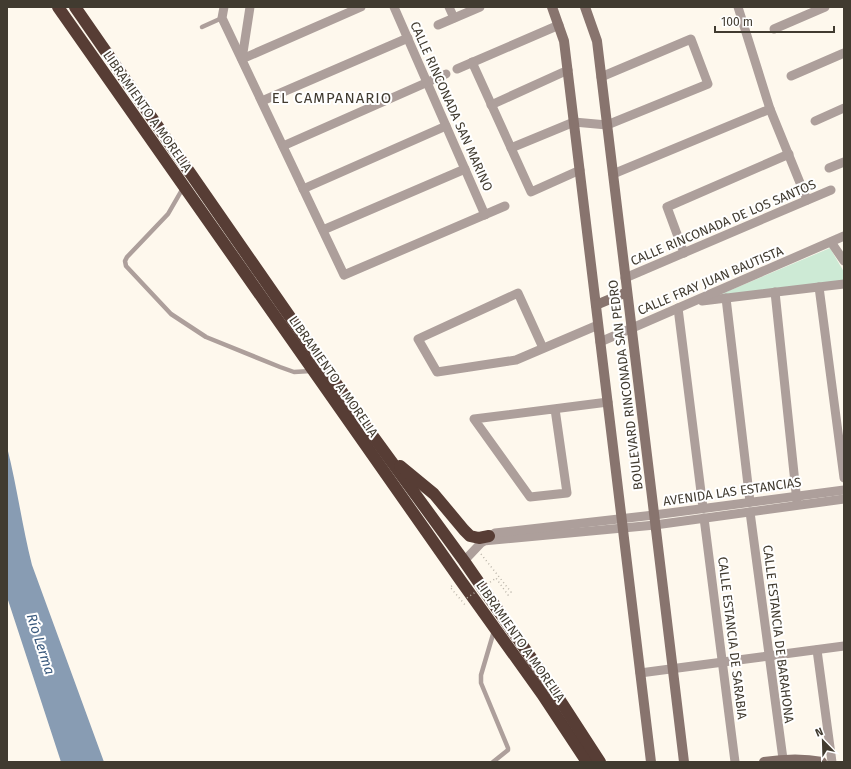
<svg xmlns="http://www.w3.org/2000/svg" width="851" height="769" font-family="'Fira Sans',sans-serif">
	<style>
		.green { fill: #cdead5 }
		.water { fill: #889cb3 }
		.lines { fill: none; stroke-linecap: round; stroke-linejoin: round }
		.path { stroke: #bbb5aa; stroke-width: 1.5; stroke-dasharray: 1 3; stroke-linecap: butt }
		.lane { stroke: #ad9f9b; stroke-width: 4.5 }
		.street { stroke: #ad9f9b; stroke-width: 9 }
		.secondary { stroke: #88746e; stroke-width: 10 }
		.highway { stroke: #573d35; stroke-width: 12 }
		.path-bridge { stroke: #bbb5aa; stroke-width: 1.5; stroke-dasharray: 1 3; stroke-linecap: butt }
		.labels { text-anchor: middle; stroke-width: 4; stroke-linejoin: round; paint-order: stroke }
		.street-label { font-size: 13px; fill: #413b30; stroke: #fff }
		.water-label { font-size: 14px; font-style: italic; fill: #3a5a7e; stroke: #fff }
		.quarter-label { font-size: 15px; letter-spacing: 1px; fill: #413b30; stroke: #fff }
	</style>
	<rect width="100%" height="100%" fill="#fef8ed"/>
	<polygon class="green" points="830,248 844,272 844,281 719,295"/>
	<path class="water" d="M7,447C17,486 22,526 32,565L104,762H61L7,597Z"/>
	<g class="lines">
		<g class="path">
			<polyline points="481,554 511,592 508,595 496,578"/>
			<polyline points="452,586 450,587 466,606"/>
		</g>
		<g class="lane">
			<polyline points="202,27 222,18"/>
			<polyline points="183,188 168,214 127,257 125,261 126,266 171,314 206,337 280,367 294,372 311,371"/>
			<polyline points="493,762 508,750 508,748 481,683 481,675 494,631"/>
		</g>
		<g class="street">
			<polyline points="224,7 222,18 344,275 505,206"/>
			<polyline points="394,7 485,215"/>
			<polyline points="449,7 454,18"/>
			<polyline points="738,7 770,109 807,200"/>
			<polyline points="438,25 480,7"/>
			<polyline points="774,29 825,7"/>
			<polyline points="242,59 361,7"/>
			<polyline points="242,59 250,7"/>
			<polyline points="472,62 531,192 580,170"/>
			<polyline points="457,69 559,25"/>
			<polyline points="791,76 844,53"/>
			<polyline points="262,101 408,38"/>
			<polyline points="491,105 568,70"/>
			<polyline points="815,121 844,108"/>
			<polyline points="283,146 446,74"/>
			<polyline points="511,148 574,122 607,125 708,84 691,39 601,77"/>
			<polyline points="829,168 844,162"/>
			<polyline points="613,174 770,109"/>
			<polyline points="303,189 446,126"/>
			<polyline points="323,230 465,169"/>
			<polyline points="831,242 844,261"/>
			<polyline points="684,253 667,207 789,154"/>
			<polyline points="625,278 831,190"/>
			<polyline points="819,287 844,478"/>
			<polyline points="775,292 797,502"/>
			<polyline points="726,298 750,502"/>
			<polyline points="702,301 844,284"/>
			<polyline points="678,308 703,508"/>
			<polyline points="600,342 844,236"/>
			<polyline points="543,348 518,293 418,339 437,372 516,360 598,325"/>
			<polyline points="555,409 567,493 530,497 474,419 608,402"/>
			<polyline points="750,512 783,759"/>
			<polyline points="704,518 735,762"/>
			<polyline points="483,541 655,525 844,499"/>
			<polyline points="464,561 481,543 495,533 654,515 844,490"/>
			<polyline points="817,650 832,762"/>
			<polyline points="640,673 844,646"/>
		</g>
		<g class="secondary">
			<polyline points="552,7 564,41 651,762"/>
			<polyline points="585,7 597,41 684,762"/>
			<polyline points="596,305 627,292"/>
			<path d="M764,762C784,759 802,758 822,762"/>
		</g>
		<g class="highway">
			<polyline points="58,7 461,581 542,694 587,762"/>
			<polyline points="75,7 367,428 464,561 552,688 600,762"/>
			<polyline points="400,466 434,494 464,530 470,536 479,538 489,536"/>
		</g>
		<polyline class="path-bridge" points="467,598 496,578"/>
	</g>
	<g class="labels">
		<g class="street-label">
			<text transform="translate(452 106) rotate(66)" y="5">CALLE RINCONADA SAN MARINO</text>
			<text transform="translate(148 111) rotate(55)" y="5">LIBRAMIENTO A MORELIA</text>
			<text transform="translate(723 222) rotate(-23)" y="5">CALLE RINCONADA DE LOS SANTOS</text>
			<text transform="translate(710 280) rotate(-23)" y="5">CALLE FRAY JUAN BAUTISTA</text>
			<text transform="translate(334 376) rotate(55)" y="5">LIBRAMIENTO A MORELIA</text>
			<text transform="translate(625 385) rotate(-97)" y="5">BOULEVARD RINCONADA SAN PEDRO</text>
			<text transform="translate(732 491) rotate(-8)" y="5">AVENIDA LAS ESTANCIAS</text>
			<text transform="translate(779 634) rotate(83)" y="5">CALLE ESTANCIA DE BARAHONA</text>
			<text transform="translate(733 638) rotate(83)" y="5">CALLE ESTANCIA DE SARABIA</text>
			<text transform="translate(521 641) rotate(55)" y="5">LIBRAMIENTO A MORELIA</text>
		</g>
		<g class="water-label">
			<text transform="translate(41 644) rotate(72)" y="5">Río Lerma</text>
		</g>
		<g class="quarter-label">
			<text x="332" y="103">EL CAMPANARIO</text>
		</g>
	</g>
	<rect width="851" height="769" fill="none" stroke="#413b30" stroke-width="16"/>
	<g transform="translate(823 741) rotate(337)" stroke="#ffffff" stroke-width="3" paint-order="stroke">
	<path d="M0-3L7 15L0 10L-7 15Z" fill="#413b30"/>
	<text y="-6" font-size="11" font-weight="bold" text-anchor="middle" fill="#413b30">N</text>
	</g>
	<path d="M715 26v6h119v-6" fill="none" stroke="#413b30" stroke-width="2"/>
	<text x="721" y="26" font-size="12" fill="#413b30" stroke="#ffffff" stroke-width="3" paint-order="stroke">100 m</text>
</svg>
